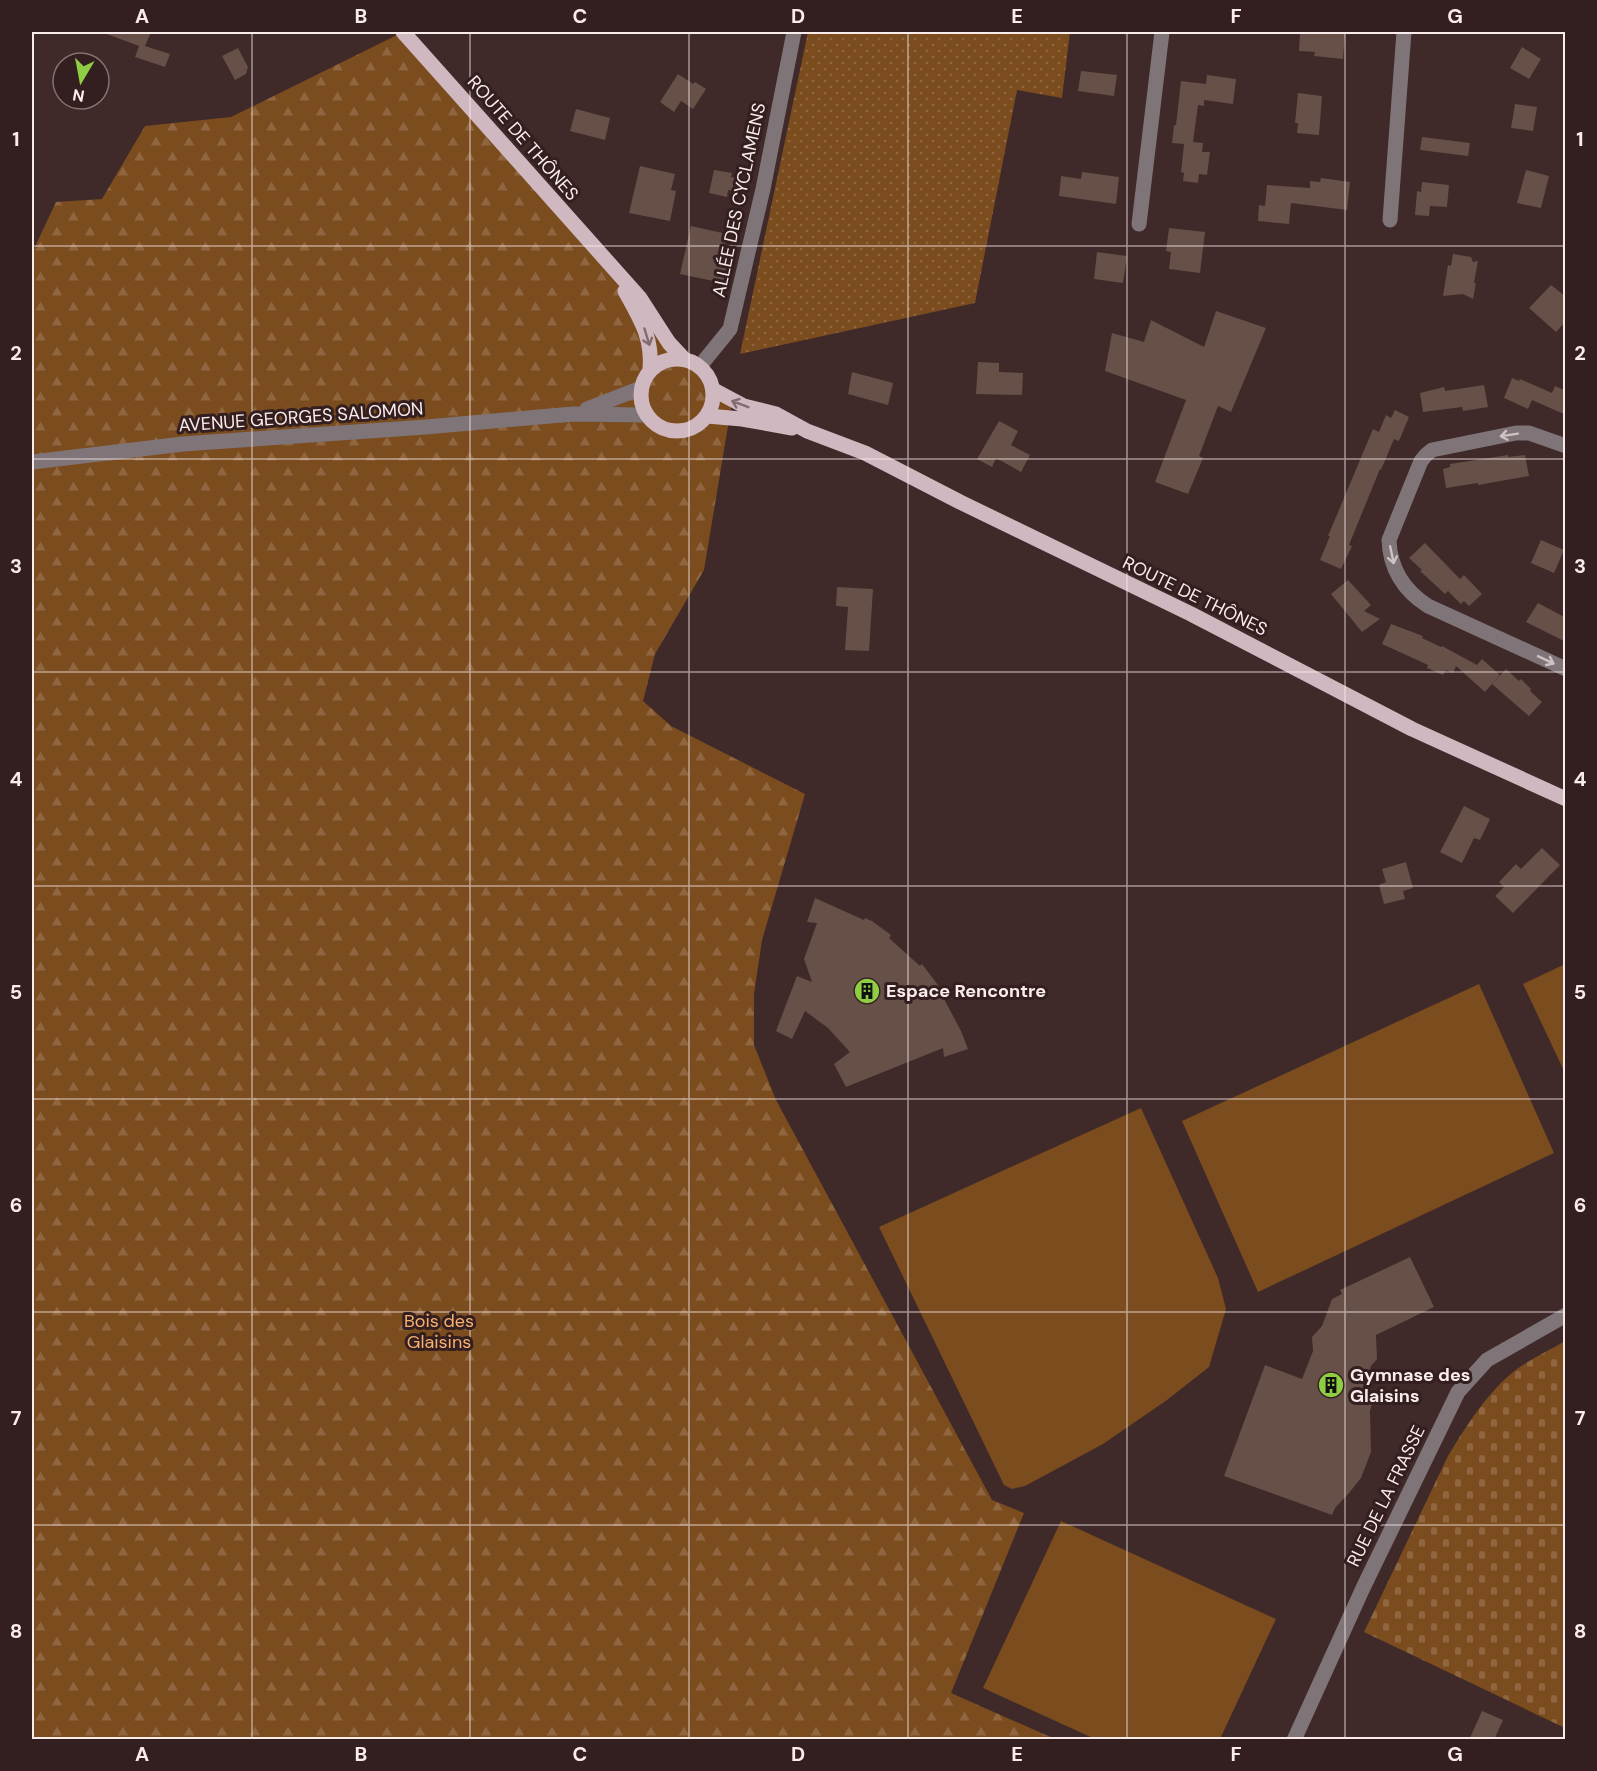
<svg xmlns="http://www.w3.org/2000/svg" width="1597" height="1771" font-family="'DM Sans',sans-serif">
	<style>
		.grass { fill: url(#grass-dots) }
		.forest { fill: url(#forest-firs) }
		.cemetery { fill: url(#cemetery-stones) }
		.green { fill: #7b4c1e }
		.building { fill: #675048 }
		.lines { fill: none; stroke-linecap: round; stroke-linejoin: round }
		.minor { stroke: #7f7478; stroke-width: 15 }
		.major { stroke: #cfb8c0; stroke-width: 15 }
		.oneway { stroke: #826c70 }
		.oneway2 { stroke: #d0c2c3 }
		.grid { fill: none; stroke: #fbecec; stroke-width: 1.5; stroke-opacity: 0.55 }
		.labels { text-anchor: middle; stroke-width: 6; stroke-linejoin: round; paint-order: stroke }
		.street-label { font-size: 18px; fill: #fbecec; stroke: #341f20 }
		.poi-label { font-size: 18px; font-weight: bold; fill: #fbecec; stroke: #341f20; text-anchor: start }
		.park-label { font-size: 18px; fill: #f8b16f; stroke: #341f20 }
		.neatline { fill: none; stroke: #fbecec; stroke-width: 2 }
		.grid-label { font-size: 20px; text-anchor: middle; font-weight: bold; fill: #fbecec }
	</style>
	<defs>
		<pattern id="grass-dots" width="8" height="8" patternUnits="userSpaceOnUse" patternTransform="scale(1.5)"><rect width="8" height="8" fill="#7b4c1e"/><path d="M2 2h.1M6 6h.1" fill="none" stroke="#8f663f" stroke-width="1.8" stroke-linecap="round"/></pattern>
		<pattern id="forest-firs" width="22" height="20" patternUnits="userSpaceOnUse" patternTransform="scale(1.5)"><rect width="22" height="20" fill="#7b4c1e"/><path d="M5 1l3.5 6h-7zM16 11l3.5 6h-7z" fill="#8f663f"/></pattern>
		<pattern id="cemetery-stones" width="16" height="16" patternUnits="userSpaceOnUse" patternTransform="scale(1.5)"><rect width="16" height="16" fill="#7b4c1e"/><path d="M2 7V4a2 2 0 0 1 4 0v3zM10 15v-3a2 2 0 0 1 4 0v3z" fill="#8f663f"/></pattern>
	</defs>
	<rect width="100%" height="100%" fill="#3f2929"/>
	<polygon class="grass" points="808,32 1070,32 1062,98 1017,90 975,303 740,354"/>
	<polygon class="forest" points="403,32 732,402 704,570 655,654 643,701 671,726 805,794 762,940 754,994 754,1045 776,1100 992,1500 1024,1513 951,1693 1055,1739 32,1739 32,253 56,202 102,199 145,126 231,117"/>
	<path class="cemetery" d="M1565,1341V1728L1364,1632L1448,1456C1467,1425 1488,1391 1517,1369C1532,1358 1550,1350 1565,1341Z"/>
	<g class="green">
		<polygon points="1565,964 1565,1073 1523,984"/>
		<polygon points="1479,984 1554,1153 1258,1292 1182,1121"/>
		<polygon points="1141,1108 1218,1278 1226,1309 1209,1367 1167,1400 1103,1444 1025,1486 1012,1489 1004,1485 879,1227"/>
		<polygon points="1061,1521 1276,1619 1220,1739 1095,1739 983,1688"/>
	</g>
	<g class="building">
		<polygon points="104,32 151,32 145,46 170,54 165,67 135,57 139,46 104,33"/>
		<polygon points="1300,32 1345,33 1343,59 1314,56 1315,52 1299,51"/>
		<polygon points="1522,47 1541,59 1529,79 1510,68"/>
		<polygon points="238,48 248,67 246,74 235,80 222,56"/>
		<polygon points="1081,71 1117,75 1114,96 1078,91"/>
		<polygon points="678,74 693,84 695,82 706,89 693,109 681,101 674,112 660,102"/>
		<polygon points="1207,75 1236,79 1233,104 1204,100 1204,106 1198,105 1193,142 1203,143 1202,152 1210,152 1207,175 1199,174 1198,183 1183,181 1184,173 1181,172 1184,144 1172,143 1174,125 1176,125 1181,81 1206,84"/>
		<polygon points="1298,93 1322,96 1319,135 1297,133 1298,123 1295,123"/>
		<polygon points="1515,104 1537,107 1533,131 1511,128"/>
		<polygon points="576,109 610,118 605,140 570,131"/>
		<polygon points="1422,137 1470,143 1468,156 1420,150"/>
		<polygon points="640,166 675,174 671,190 676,191 670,221 629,213"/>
		<polygon points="714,170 732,173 731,177 735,178 732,191 728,190 727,197 709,193"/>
		<polygon points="1526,170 1549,176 1541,208 1517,203"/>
		<polygon points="1082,172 1119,177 1116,204 1059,196 1061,176 1081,179"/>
		<polygon points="1321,178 1350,182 1347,210 1291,203 1289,224 1258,221 1259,205 1265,206 1267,185 1310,188 1310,181 1320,182"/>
		<polygon points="1422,182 1449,185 1447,207 1430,206 1429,216 1415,215 1417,191 1421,192"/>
		<polygon points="691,226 727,234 724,251 730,252 723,283 680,274"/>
		<polygon points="1169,228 1205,232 1200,273 1169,269 1171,252 1166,251"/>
		<polygon points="1097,252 1127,256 1123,283 1094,279"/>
		<polygon points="1453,254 1471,257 1473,262 1478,261 1474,283 1476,283 1473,299 1463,294 1443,296 1448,265 1451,266"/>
		<polygon points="1551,285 1566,297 1566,321 1556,332 1529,308"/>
		<polygon points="1216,311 1266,328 1231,412 1218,406 1199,456 1203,458 1188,494 1155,482 1186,400 1105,371 1112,333 1144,342 1151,320 1204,347"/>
		<polygon points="978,362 999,363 999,372 1023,373 1022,395 976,394"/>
		<polygon points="852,372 893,383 888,405 848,394"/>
		<polygon points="1512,378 1519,381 1520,379 1552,393 1555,386 1566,391 1566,415 1532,400 1528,409 1504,398"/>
		<polygon points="1484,385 1488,407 1463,411 1462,407 1423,412 1420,393 1444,387 1445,391"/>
		<polygon points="1395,410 1409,417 1399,441 1394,439 1381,470 1380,469 1349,545 1352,546 1341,569 1320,560 1330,536 1328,536 1373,429 1379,432 1386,415 1391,418"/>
		<polygon points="999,421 1018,431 1011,445 1030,455 1021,472 996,458 992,467 977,459"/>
		<polygon points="1508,455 1508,457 1525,455 1529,476 1478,485 1478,483 1446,488 1443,469 1450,467 1450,464"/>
		<polygon points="1541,540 1564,550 1554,573 1531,563"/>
		<polygon points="1425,543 1460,579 1464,575 1482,594 1469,606 1464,601 1461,604 1448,591 1445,594 1420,571 1422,570 1409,558"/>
		<polygon points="1348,580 1371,605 1364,611 1380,619 1362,632 1331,594"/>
		<polygon points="837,587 873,589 869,651 845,650 848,607 836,606"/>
		<polygon points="1538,603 1566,618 1566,642 1526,622"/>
		<polygon points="1391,624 1423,636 1422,638 1441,647 1442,646 1477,665 1482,659 1500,675 1485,692 1456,666 1453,673 1446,670 1443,675 1427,668 1428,665 1382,644"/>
		<polygon points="1506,669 1519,681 1521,679 1531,689 1530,691 1542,702 1529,716 1492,684"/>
		<polygon points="1464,806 1490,819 1480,840 1474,838 1462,863 1440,852"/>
		<polygon points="1542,848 1560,865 1513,913 1495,896 1504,887 1499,882 1516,864 1521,869"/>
		<polygon points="1406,862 1413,888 1403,891 1405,899 1384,904 1379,885 1386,882 1382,869"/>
		<polygon points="815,898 864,920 865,918 872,921 891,935 889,938 920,966 922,964 944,993 942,995 961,1031 968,1049 944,1057 943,1048 846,1087 834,1064 850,1052 828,1028 805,1011 792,1039 776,1031 797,976 812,982 804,959 817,923 807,922"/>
		<polygon points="1410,1257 1434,1307 1376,1335 1377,1359 1371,1366 1359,1399 1372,1404 1370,1411 1371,1452 1361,1478 1349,1493 1335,1508 1332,1515 1224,1476 1265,1365 1302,1379 1313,1351 1312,1337 1322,1326 1332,1299 1342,1294 1340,1290"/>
		<polygon points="1482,1711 1503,1720 1494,1740 1469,1740"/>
	</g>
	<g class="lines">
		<g class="minor">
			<polyline points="1390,220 1404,32"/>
			<polyline points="1139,224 1162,32"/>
			<polyline points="700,366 730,329 763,189 794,32"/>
			<polyline points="587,409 641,388"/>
			<path d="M1566,446L1529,433H1516L1432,450L1426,455L1421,461L1389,540C1390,569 1403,590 1428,606L1566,669"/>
			<polyline points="32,462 183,444 426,427 573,414 646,415"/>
			<polyline points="1294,1740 1363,1588 1458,1392 1487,1360 1566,1315"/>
		</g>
		<g class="major">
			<polyline points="403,32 640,298 669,343 684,359"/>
			<path d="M625,291C640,318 653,338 650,370"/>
			<circle cx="677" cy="395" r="36"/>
			<polyline points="714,390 744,406 776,414 807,431 865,453 960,502 1191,614 1412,729 1566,799"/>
			<polyline points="707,416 742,419 792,428"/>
		</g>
	</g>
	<defs><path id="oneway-shaft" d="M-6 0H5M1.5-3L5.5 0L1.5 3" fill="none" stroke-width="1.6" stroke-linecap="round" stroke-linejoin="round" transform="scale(1.5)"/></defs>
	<g class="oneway">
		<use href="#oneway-shaft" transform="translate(647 337) rotate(73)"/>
		<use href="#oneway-shaft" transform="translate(740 404) rotate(-159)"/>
	</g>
	<g class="oneway2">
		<use href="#oneway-shaft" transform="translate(1509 435) rotate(171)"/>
		<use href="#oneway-shaft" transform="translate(1392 555) rotate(78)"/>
		<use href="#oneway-shaft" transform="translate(1546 660) rotate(25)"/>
	</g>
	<path class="grid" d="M252,32V1740M470,32V1740M689,32V1740M908,32V1740M1127,32V1740M1345,32V1740M32,246H1566M32,459H1566M32,672H1566M32,886H1566M32,1099H1566M32,1312H1566M32,1525H1566"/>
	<defs>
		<g id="building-disc" transform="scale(1.35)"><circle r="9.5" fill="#8fcd42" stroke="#341f20"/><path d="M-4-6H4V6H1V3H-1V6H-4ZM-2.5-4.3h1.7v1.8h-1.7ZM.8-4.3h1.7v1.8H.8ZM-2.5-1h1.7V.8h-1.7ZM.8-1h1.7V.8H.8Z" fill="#111"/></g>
	</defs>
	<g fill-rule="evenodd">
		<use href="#building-disc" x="867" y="991"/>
		<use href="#building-disc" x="1331" y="1385"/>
	</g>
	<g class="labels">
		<g class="street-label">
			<text transform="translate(523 138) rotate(49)" y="6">ROUTE DE THÔNES</text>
			<text transform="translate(739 200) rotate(-78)" y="6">ALLÉE DES CYCLAMENS</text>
			<text transform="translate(301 417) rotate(-4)" y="6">AVENUE GEORGES SALOMON</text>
			<text transform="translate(1195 596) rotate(26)" y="6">ROUTE DE THÔNES</text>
			<text transform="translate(1386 1496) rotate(-64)" y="6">RUE DE LA FRASSE</text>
		</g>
		<g class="poi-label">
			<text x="886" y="997">Espace Rencontre</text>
			<text x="1350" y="1381">Gymnase des<tspan x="1350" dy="21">Glaisins</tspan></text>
		</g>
		<g class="park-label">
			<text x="439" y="1327">Bois des<tspan x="439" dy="21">Glaisins</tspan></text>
		</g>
	</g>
	<rect width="1597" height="1771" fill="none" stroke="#341f20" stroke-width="66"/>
	<g transform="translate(81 81) rotate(190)"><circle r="28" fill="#341f20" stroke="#847172" stroke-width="1.5"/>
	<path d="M0-4.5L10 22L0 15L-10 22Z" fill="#8fcd42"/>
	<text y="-9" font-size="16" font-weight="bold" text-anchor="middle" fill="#fbecec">N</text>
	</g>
	<rect x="33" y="33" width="1531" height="1705" class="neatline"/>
	<g class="grid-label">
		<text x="142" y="23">A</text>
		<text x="361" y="23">B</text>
		<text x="580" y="23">C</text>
		<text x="798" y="23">D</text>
		<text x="1017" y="23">E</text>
		<text x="1236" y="23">F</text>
		<text x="1455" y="23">G</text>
		<text x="16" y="146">1</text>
		<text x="1580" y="146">1</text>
		<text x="16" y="360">2</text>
		<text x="1580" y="360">2</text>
		<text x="16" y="573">3</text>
		<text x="1580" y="573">3</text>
		<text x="16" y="786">4</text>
		<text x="1580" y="786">4</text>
		<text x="16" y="999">5</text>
		<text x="1580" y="999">5</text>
		<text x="16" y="1212">6</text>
		<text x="1580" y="1212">6</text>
		<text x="16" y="1425">7</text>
		<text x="1580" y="1425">7</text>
		<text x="16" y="1638">8</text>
		<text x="1580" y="1638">8</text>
		<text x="142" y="1761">A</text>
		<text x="361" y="1761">B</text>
		<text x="580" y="1761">C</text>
		<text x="798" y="1761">D</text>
		<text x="1017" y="1761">E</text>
		<text x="1236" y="1761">F</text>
		<text x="1455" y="1761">G</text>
	</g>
</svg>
